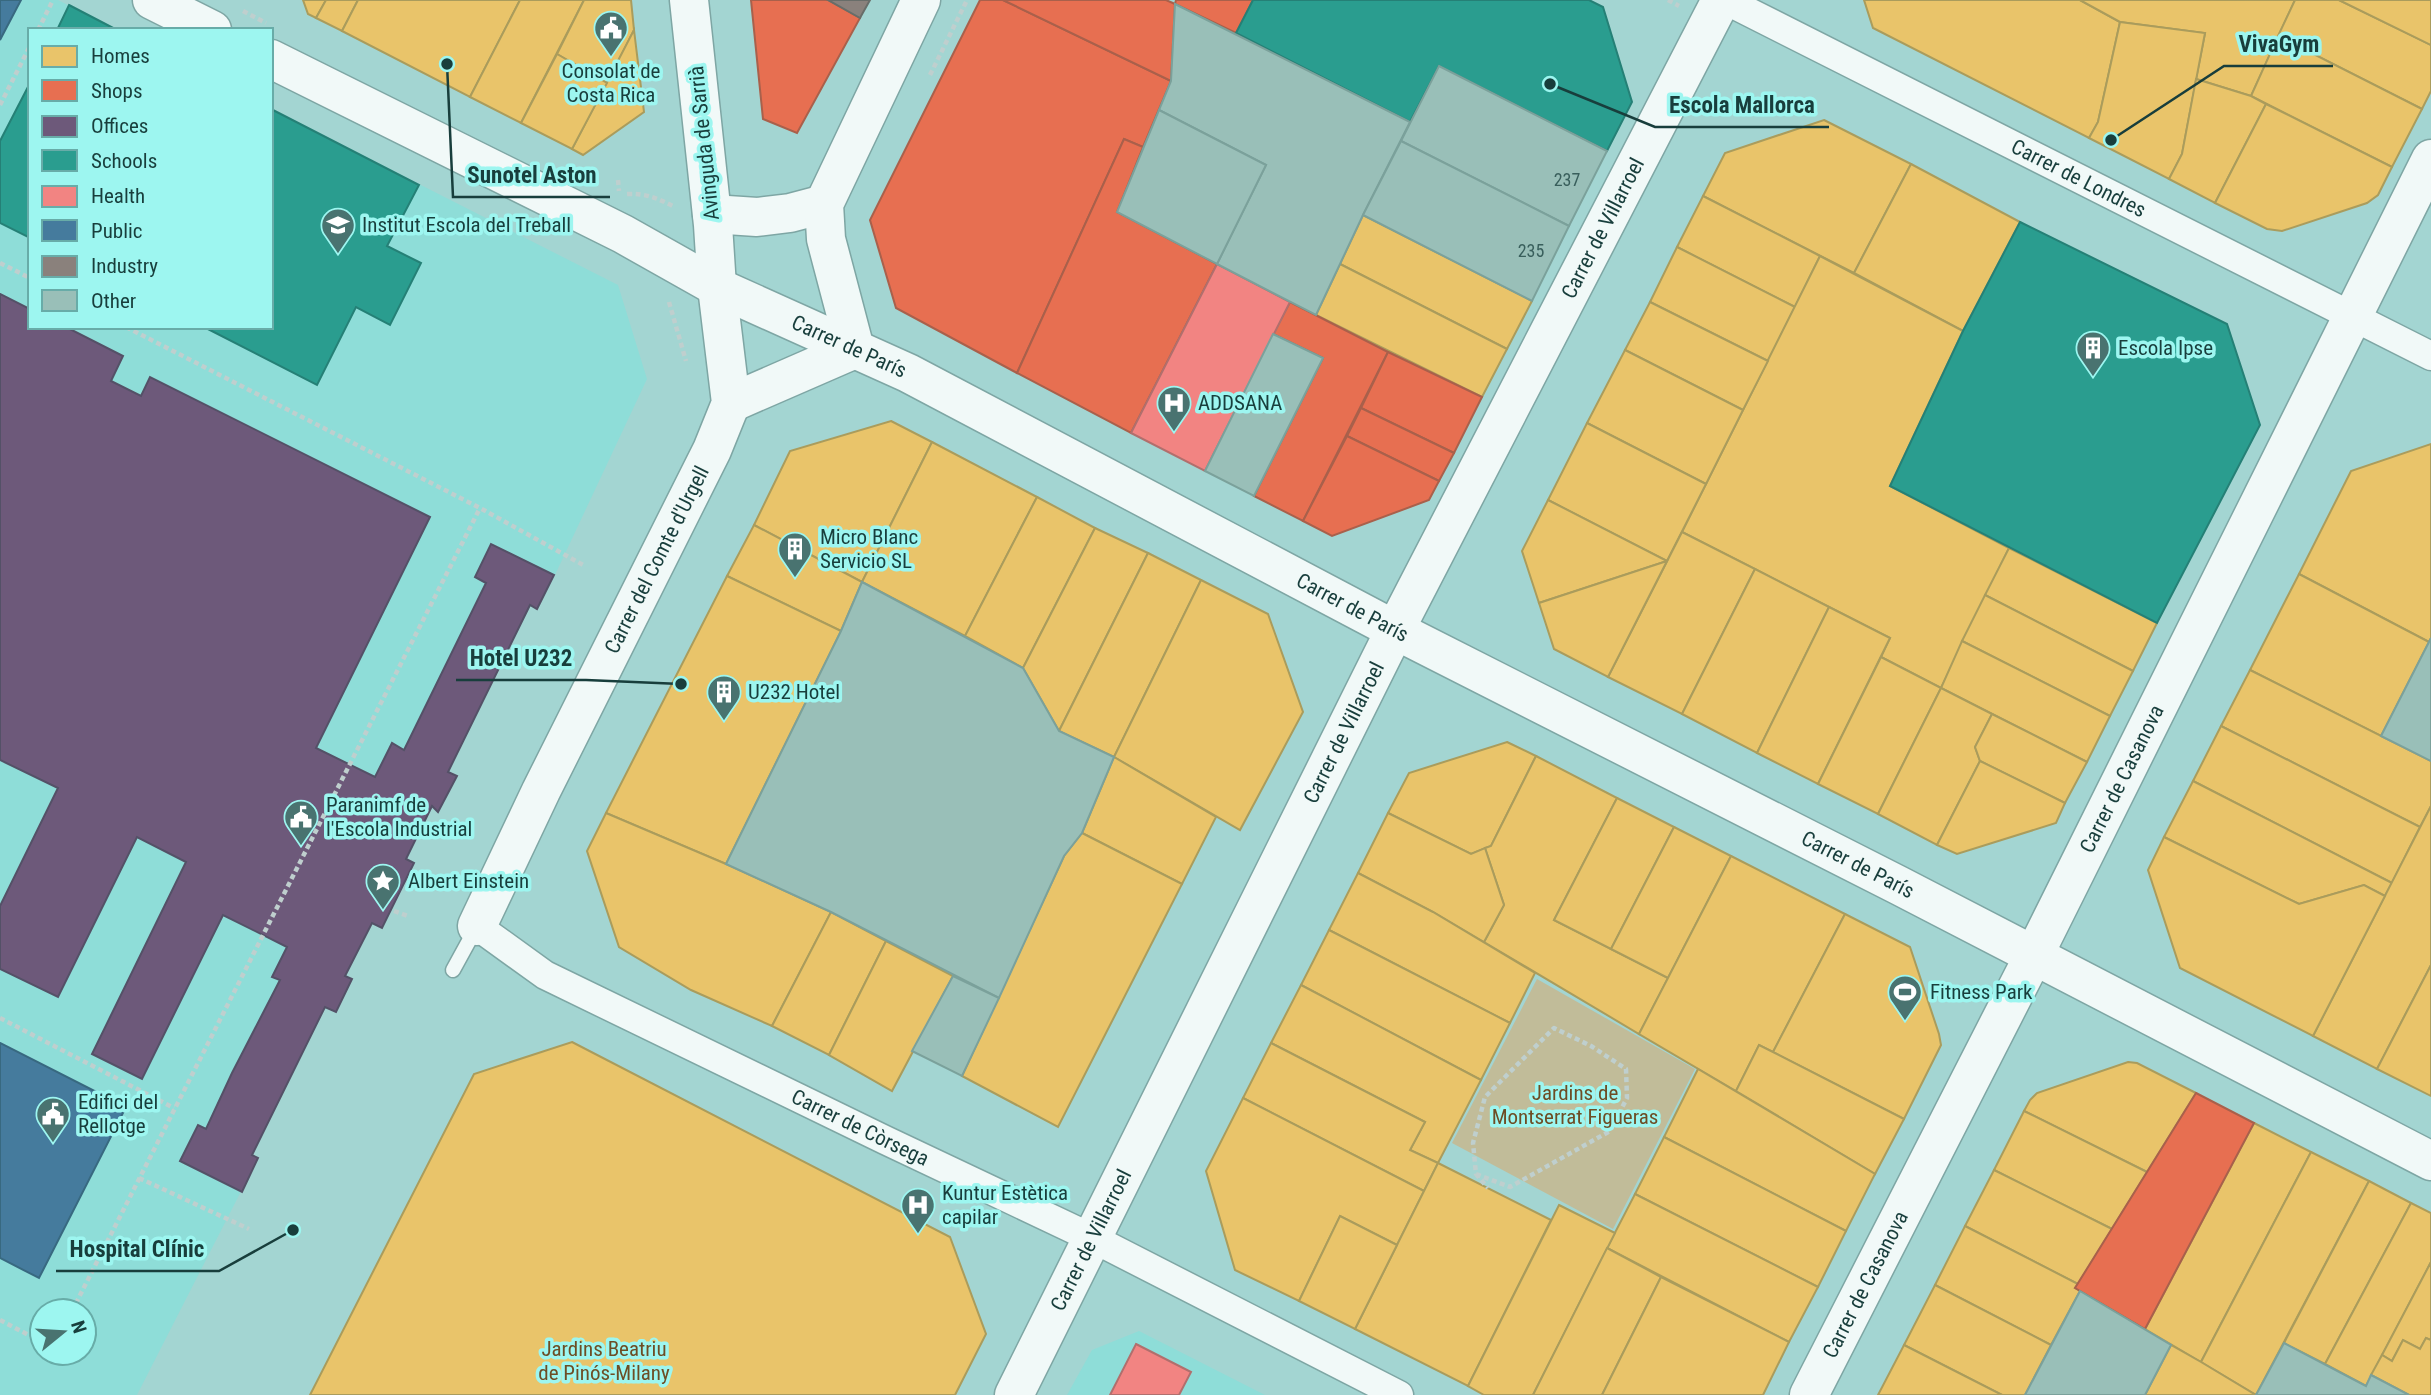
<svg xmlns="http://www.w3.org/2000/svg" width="2431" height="1395" font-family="'Roboto Condensed',sans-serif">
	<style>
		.built { fill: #8eddd8; fill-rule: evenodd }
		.green { fill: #c1bc99 }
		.homes { fill: #e9c46a; stroke: #aa9c5c; stroke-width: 2 }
		.shops { fill: #e76f51; stroke: #a9604b; stroke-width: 2 }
		.offices { fill: #6d597a; stroke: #545167; stroke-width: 2 }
		.schools { fill: #2a9d8f; stroke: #258076; stroke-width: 2 }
		.health { fill: #f28482; stroke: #b16f6d; stroke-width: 2 }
		.public { fill: #457b9d; stroke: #386980; stroke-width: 2 }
		.industry { fill: #8a817c; stroke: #686d69; stroke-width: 2 }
		.building { fill: #99bfb8; stroke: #7ba19b; stroke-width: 2 }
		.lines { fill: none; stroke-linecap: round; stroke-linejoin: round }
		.lane-casing { stroke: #7ea6a4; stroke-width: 17 }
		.street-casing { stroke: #7ea6a4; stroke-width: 31 }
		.secondary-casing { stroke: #7ea6a4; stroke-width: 41 }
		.primary-casing { stroke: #7ea6a4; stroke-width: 41 }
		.path { stroke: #bfcfce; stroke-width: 4.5; stroke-dasharray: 5 3.5; stroke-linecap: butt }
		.lane { stroke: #f1f9f8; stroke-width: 14 }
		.street { stroke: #f1f9f8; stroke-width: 28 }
		.secondary { stroke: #f1f9f8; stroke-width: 38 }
		.primary { stroke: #f1f9f8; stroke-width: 38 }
		.labels { text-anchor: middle; stroke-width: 7; stroke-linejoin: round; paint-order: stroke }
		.number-label { font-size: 18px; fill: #395f5c }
		.poi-label { font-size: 21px; fill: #183e3c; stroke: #9df6f0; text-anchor: start }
		.street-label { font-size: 21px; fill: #183e3c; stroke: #9df6f0 }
		.park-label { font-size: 21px; fill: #6d4d25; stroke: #9df6f0 }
		.leader { fill: none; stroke: #183e3c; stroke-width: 2.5 }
		.callout-dot { fill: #183e3c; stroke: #9df6f0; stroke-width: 2.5 }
		.callout-label { font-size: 23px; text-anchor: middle; font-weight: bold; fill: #183e3c; stroke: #9df6f0; stroke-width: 7; stroke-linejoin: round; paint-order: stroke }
	</style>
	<rect width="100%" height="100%" fill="#a3d5d2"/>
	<g class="built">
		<path d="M0,0H58L117,30H30V327H271V109L618,285L647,379L554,577L536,609L530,606L448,771L457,776L438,812L432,806L406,859L414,863L382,928L371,923L346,975L352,979L336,1012L325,1008L252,1154L258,1158L137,1395H0ZM42,1311H84V1353H42Z"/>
		<polygon points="1139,1331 1265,1395 1067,1395 1092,1350"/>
	</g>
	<polygon class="green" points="1537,979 1695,1069 1613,1229 1452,1143"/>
	<g class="homes">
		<polygon points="303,0 326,0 316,18 308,14"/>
		<polygon points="326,0 358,0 342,31 316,18"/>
		<polygon points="358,0 520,0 470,97 342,31"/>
		<polygon points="520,0 584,0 521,123 470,97"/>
		<polygon points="584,0 631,0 634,30 607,83 557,54"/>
		<polygon points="1864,0 2080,0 2120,22 2098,122 2089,138 1873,28"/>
		<polygon points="2080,0 2295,0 2251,96 2196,79 2205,33 2120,22"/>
		<polygon points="2295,0 2339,0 2431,45 2431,91 2422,109 2278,36"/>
		<polygon points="2339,0 2431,0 2431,45"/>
		<polygon points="2120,22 2205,33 2182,154 2169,179 2089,138 2098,122"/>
		<polygon points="634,30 644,112 583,155 572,149"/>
		<polygon points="2278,36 2422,109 2392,167 2251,96"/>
		<polygon points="557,54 607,83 572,149 521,123"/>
		<polygon points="2196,79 2251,96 2266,104 2215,203 2169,179 2182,154"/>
		<polygon points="2266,104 2392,167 2378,195 2367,203 2282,231 2267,229 2215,203"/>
		<polygon points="1824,120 1911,164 1854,273 1703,196 1725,153"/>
		<polygon points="1911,164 2020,222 1963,331 1854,273"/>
		<polygon points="1703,196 1820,256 1795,307 1677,247"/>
		<polygon points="1363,215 1532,301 1507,349 1340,264"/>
		<polygon points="1677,247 1795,307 1768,361 1650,302"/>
		<polygon points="1820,256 1963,331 1890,486 2009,548 1941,688 1881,657 1890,638 1682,532"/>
		<polygon points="1340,264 1507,349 1482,397 1316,315"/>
		<polygon points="1650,302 1768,361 1743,410 1625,350"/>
		<polygon points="1625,350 1743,410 1706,484 1587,423"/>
		<polygon points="891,421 932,442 862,582 754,525 790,451"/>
		<polygon points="1587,423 1706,484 1667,561 1548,500"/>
		<polygon points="932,442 1037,497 965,636 862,582"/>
		<polygon points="2431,444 2431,638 2429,642 2299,574 2351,471"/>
		<polygon points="1037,497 1095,528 1023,668 965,636"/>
		<polygon points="1548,500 1667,561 1539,603 1522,551"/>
		<polygon points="754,525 862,582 841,631 727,576"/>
		<polygon points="1095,528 1148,553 1059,731 1023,668"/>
		<polygon points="1682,532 1755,569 1682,714 1608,677"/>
		<polygon points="2009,548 2157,623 2133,671 1985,595"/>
		<polygon points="1148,553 1201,580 1114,757 1059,731"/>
		<polygon points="1667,561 1608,677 1554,649 1539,603"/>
		<polygon points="1755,569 1829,607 1757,753 1682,714"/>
		<polygon points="2299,574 2429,642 2381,736 2250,670"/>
		<polygon points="727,576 841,631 726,864 606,813"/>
		<polygon points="1201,580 1268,614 1303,712 1240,830 1114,757"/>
		<polygon points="1985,595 2133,671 2110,716 1962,641"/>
		<polygon points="1829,607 1890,638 1818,784 1757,753"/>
		<polygon points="1962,641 2110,716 2087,762 1941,688"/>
		<polygon points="1881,657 1941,688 1878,814 1818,784"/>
		<polygon points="2250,670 2431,761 2431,806 2420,827 2221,726"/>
		<polygon points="1941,688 1992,714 1975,747 1980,761 1937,845 1878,814"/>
		<polygon points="1992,714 2087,762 2065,803 1980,761 1975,747"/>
		<polygon points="2221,726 2420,827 2392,883 2193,781"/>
		<polygon points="1507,742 1536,756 1491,846 1471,854 1388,813 1409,773"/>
		<polygon points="1536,756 1617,798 1554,920 1668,978 1639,1034 1484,942 1504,905 1485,848 1491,846"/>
		<polygon points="1114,757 1216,817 1182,884 1082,833"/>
		<polygon points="1980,761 2065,803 2056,823 1957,854 1937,845"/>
		<polygon points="2193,781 2392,883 2385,896 2364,885 2299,904 2164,837"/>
		<polygon points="1617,798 1674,827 1611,949 1554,920"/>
		<polygon points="2431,806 2431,965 2377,1069 2313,1036"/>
		<polygon points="606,813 726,864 831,912 772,1026 691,990 619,947 587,851"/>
		<polygon points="1388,813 1471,854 1485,848 1504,905 1484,942 1433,912 1358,873"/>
		<polygon points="1674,827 1731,856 1668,978 1611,949"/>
		<polygon points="1082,833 1182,884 1058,1127 962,1076 1064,856"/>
		<polygon points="2164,837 2299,904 2364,885 2385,896 2313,1036 2180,968 2148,870"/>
		<polygon points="1731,856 1845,914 1773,1052 1759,1045 1736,1091 1639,1034"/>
		<polygon points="1358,873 1433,912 1535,973 1510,1023 1329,930"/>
		<polygon points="831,912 886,941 829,1055 772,1026"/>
		<polygon points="1845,914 1910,947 1939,1034 1941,1045 1904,1119 1773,1052"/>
		<polygon points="1329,930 1510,1023 1481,1080 1301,985"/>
		<polygon points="886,941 953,976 892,1091 829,1055"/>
		<polygon points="2431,965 2431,1096 2377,1069"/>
		<polygon points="1301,985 1481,1080 1438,1163 1410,1150 1425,1122 1271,1043"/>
		<polygon points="572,1042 950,1237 986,1334 955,1395 310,1395 474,1074"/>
		<polygon points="1271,1043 1425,1122 1410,1150 1438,1163 1424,1191 1243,1098"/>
		<polygon points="1759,1045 1904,1119 1875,1174 1736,1091"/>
		<polygon points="2128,1062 2137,1063 2196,1093 2147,1172 2024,1111 2030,1100 2037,1093"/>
		<polygon points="1698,1069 1875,1174 1846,1231 1664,1137"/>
		<polygon points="1243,1098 1424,1191 1397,1245 1340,1216 1299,1301 1235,1270 1206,1171"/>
		<polygon points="2024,1111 2147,1172 2112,1229 1994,1170"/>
		<polygon points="2254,1123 2311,1152 2201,1362 2145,1329"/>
		<polygon points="1664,1137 1846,1231 1818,1287 1635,1194"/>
		<polygon points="2311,1152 2369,1181 2256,1395 2201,1362"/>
		<polygon points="1438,1163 1551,1220 1468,1386 1355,1329"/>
		<polygon points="1994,1170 2112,1229 2078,1284 1965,1226"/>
		<polygon points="2369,1181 2411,1203 2325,1364 2284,1343"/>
		<polygon points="1635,1194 1818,1287 1789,1342 1607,1248"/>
		<polygon points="2411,1203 2431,1213 2431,1262 2366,1386 2325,1364"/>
		<polygon points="1559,1205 1615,1233 1533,1395 1484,1395 1468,1386"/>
		<polygon points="1340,1216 1397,1245 1355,1329 1299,1301"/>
		<polygon points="1965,1226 2078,1284 2075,1288 2080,1291 2051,1345 1935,1285"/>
		<polygon points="1607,1248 1661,1277 1602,1395 1533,1395"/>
		<polygon points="2431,1262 2431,1340 2426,1338 2420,1349 2403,1340 2392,1361 2382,1355"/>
		<polygon points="1661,1277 1789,1342 1763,1395 1602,1395"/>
		<polygon points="1935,1285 2051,1345 2025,1395 2002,1395 1904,1345"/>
		<polygon points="2426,1338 2431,1340 2431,1395 2409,1395 2371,1375 2382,1355 2392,1361 2403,1340 2420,1349"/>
		<polygon points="1904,1345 2002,1395 1878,1395"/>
		<polygon points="2171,1345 2201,1362 2256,1395 2145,1395"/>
	</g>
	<g class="shops">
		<polygon points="751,0 828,0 860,18 797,133 763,119"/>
		<polygon points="980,0 1003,0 1171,81 1143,147 1124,139 1017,373 896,308 870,220"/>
		<polygon points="1003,0 1166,0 1175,4 1171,81"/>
		<polygon points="1176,0 1253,0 1236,33 1175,4"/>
		<polygon points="1124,139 1143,147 1117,212 1217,264 1131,433 1017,373"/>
		<polygon points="1290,302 1388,352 1303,521 1254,496 1323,358 1273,334"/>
		<polygon points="1388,352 1482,397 1454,453 1361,408"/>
		<polygon points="1361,408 1454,453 1439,481 1347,436"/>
		<polygon points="1347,436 1439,481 1429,500 1332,536 1303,521"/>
		<polygon points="2196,1093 2254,1123 2145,1329 2075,1288"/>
	</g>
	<polygon class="offices" points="0,294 30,309 30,327 66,327 123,356 111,381 141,396 150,377 430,517 316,748 375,777 392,743 404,750 486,583 475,577 491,544 554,575 537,609 530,605 448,772 457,776 438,812 432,806 406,859 414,863 382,928 372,923 345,976 352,979 336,1012 325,1007 252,1155 258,1158 242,1192 180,1161 198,1125 206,1129 232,1073 280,980 272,977 287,947 223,915 142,1079 92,1054 186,862 137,837 58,997 0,969 0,906 58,788 0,760"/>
	<g class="schools">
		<polygon points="1253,0 1589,0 1603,7 1632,102 1607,151 1439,66 1410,122 1236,33"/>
		<polygon points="69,5 117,30 57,30"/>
		<polygon points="30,83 30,238 0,223 0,141"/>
		<polygon points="271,109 419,185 387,246 421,263 390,325 356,307 317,385 204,327 271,327"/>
		<polygon points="2020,222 2227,324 2260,425 2157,623 1890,486 1963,331"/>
	</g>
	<g class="health">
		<polygon points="1217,264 1290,302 1205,471 1131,433"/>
		<polygon points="1136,1344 1191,1372 1179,1395 1110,1395"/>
	</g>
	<g class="public">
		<polygon points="0,0 21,0 0,40"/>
		<polygon points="0,1043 126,1107 39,1278 0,1258"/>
	</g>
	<polygon class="industry" points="828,0 870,0 860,18"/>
	<g class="building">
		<polygon points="1175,4 1410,122 1363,215 1316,315 1217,264 1266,165 1159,110 1171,81"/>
		<polygon points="1439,66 1607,151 1569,226 1401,141"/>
		<polygon points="1159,110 1266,165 1217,264 1117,212"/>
		<polygon points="1401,141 1569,226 1532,301 1363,215"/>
		<polygon points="1273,334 1323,358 1254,496 1205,471"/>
		<polygon points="862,582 1023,668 1059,731 1114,757 1082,833 1064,856 999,998 831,912 726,864 841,631"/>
		<polygon points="2431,638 2431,761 2381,736"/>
		<polygon points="953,976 999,998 962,1076 912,1051"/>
		<polygon points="2080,1291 2171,1345 2145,1395 2025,1395"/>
		<polygon points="2284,1343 2366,1386 2371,1375 2409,1395 2256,1395"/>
	</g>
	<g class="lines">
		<g class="lane-casing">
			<polyline id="lane" points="453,970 476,928"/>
		</g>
		<g class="street-casing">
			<g id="street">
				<path id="s1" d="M1725,0L2431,356"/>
				<path id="s2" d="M477,926L545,975L885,1140L1092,1238L1399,1395"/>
			</g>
		</g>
		<g class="secondary-casing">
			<g id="secondary">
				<polyline points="152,0 212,30"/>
				<path id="s3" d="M271,59L623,234L717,287L908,373L1395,630L1898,885L2431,1161"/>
				<polyline points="712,214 757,217 790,213 824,204"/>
				<polyline points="855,349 826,239 824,204 921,0"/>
				<polyline points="731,403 855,349"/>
				<path id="s4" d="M1014,1395L1395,630L1721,0"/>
				<path id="s5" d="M1809,1395L2034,955L2431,159"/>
			</g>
		</g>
		<g class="primary-casing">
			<g id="primary">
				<path id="s6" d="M477,926L541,791L712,450L731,403L717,287L713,225L689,0"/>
			</g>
		</g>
		<g class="path">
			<polyline points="1668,0 1679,6"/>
			<polyline points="243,11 266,23"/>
			<polyline points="38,30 53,0"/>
			<polyline points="930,75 967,0"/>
			<polyline points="0,105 30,46"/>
			<polyline points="618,180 619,191"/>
			<path d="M627,194C646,193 659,199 675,207"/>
			<polyline points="0,263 30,278"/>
			<polyline points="669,302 686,361"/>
			<polyline points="126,327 480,508 585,566"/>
			<polyline points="394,911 408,916"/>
			<polyline points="0,1018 174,1108"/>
			<polyline points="1476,1174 1510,1187 1610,1131 1627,1098 1626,1069 1591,1046 1554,1028 1485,1097 1473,1143 1476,1174 1488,1188"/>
			<polyline points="139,1178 249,1229"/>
			<polyline points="72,1311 480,508"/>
			<polyline points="0,1320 42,1342"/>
		</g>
		<use href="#lane" class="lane"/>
		<use href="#street" class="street"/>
		<use href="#secondary" class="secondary"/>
		<use href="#primary" class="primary"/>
	</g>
	<defs>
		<g id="civic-pin" transform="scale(1.75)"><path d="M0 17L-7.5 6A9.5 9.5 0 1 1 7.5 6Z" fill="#497370" stroke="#9df6f0"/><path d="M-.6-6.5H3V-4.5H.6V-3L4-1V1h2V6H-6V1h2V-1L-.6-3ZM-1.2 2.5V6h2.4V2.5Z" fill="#fff"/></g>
		<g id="school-pin" transform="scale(1.75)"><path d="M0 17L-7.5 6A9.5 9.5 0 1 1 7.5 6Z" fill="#497370" stroke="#9df6f0"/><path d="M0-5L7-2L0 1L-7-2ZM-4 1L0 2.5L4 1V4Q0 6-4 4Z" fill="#fff"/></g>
		<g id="building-pin" transform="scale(1.75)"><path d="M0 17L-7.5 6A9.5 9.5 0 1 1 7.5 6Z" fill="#497370" stroke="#9df6f0"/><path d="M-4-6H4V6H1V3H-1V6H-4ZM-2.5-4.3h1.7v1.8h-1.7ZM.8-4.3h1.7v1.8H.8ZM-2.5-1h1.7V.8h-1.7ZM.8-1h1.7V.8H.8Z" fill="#fff"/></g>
		<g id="hospital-pin" transform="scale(1.75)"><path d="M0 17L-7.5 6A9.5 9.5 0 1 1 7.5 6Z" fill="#497370" stroke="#9df6f0"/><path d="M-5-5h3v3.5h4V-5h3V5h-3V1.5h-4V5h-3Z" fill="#fff"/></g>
		<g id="sight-pin" transform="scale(1.75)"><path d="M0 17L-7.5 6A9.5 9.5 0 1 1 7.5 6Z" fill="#497370" stroke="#9df6f0"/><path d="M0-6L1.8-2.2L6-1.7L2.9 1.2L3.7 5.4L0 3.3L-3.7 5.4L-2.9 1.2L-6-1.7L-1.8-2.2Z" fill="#fff"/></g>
		<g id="stadium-pin" transform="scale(1.75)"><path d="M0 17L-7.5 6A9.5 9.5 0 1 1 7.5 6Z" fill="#497370" stroke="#9df6f0"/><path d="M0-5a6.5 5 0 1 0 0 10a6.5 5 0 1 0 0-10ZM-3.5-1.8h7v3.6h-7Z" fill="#fff"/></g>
	</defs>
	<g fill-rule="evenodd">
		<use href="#civic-pin" x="611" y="28"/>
		<use href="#school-pin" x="338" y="225"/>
		<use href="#building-pin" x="2093" y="348"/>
		<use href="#hospital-pin" x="1174" y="403"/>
		<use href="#building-pin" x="795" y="549"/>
		<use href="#building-pin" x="724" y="692"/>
		<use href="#civic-pin" x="301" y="817"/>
		<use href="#sight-pin" x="383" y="881"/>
		<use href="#stadium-pin" x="1905" y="992"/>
		<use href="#civic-pin" x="53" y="1114"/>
		<use href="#hospital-pin" x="918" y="1205"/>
	</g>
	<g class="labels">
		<g class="number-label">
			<text x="1567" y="186">237</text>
			<text x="1531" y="257">235</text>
		</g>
		<g class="poi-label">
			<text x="611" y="78" text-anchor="middle">Consolat de<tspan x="611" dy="24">Costa Rica</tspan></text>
			<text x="362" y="232">Institut Escola del Treball</text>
			<text x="2118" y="355">Escola Ipse</text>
			<text x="1198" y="410">ADDSANA</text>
			<text x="820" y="544">Micro Blanc<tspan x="820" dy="24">Servicio SL</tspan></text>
			<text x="748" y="699">U232 Hotel</text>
			<text x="326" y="812">Paranimf de<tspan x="326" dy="24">l'Escola Industrial</tspan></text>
			<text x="408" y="888">Albert Einstein</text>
			<text x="1930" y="999">Fitness Park</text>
			<text x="78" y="1109">Edifici del<tspan x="78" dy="24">Rellotge</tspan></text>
			<text x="942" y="1200">Kuntur Estètica<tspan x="942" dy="24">capilar</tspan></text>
		</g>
		<g class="street-label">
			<text transform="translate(704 143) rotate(-96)" y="7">Avinguda de Sarrià</text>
			<text dy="7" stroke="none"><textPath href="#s1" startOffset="396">Carrer de Londres</textPath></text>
			<text dy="7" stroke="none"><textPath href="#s4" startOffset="1307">Carrer de Villarroel</textPath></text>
			<text dy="7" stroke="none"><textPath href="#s3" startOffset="646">Carrer de París</textPath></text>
			<text dy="7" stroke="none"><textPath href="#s6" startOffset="408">Carrer del Comte d'Urgell</textPath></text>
			<text dy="7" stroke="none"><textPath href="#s3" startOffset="1213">Carrer de París</textPath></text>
			<text dy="7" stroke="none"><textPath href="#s4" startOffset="740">Carrer de Villarroel</textPath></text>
			<text dy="7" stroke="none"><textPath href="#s5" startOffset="691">Carrer de Casanova</textPath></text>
			<text dy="7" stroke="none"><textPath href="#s3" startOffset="1780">Carrer de París</textPath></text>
			<text dy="7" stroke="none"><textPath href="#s2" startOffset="434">Carrer de Còrsega</textPath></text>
			<text dy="7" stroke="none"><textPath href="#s4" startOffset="173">Carrer de Villarroel</textPath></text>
			<text dy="7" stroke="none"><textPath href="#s5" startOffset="124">Carrer de Casanova</textPath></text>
		</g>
		<g class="park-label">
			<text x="1575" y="1100">Jardins de<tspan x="1575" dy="24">Montserrat Figueras</tspan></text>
			<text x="604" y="1356">Jardins Beatriu<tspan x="604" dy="24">de Pinós-Milany</tspan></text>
		</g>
	</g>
	<path class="leader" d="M2111 140L2224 66H2333M1550 84L1655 127H1829M447 64L453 197H610M681 684L586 680H456M293 1230L219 1271H56"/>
	<g class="callout-dot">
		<circle cx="2111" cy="140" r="7"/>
		<circle cx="1550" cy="84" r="7"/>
		<circle cx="447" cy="64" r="7"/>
		<circle cx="681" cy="684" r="7"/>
		<circle cx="293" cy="1230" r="7"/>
	</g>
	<g class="callout-label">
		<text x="2279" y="52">VivaGym</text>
		<text x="1742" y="113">Escola Mallorca</text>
		<text x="532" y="183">Sunotel Aston</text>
		<text x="521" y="666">Hotel U232</text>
		<text x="137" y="1257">Hospital Clínic</text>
	</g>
	<rect x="28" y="28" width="245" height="301" fill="#9df6f0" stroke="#68aca8" stroke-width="2"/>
	<rect x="42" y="46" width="35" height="21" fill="#e9c46a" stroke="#68aca8" stroke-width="2"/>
	<text x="91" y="63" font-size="21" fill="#183e3c">Homes</text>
	<rect x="42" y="80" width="35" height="21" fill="#e76f51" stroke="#68aca8" stroke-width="2"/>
	<text x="91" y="98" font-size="21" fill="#183e3c">Shops</text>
	<rect x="42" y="116" width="35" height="21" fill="#6d597a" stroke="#68aca8" stroke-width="2"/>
	<text x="91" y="133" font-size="21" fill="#183e3c">Offices</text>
	<rect x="42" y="150" width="35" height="21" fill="#2a9d8f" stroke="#68aca8" stroke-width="2"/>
	<text x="91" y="168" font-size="21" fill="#183e3c">Schools</text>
	<rect x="42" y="186" width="35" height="21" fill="#f28482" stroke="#68aca8" stroke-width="2"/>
	<text x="91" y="203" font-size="21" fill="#183e3c">Health</text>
	<rect x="42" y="220" width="35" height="21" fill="#457b9d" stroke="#68aca8" stroke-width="2"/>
	<text x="91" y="238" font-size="21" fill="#183e3c">Public</text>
	<rect x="42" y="256" width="35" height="21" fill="#8a817c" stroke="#68aca8" stroke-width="2"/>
	<text x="91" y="273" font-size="21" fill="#183e3c">Industry</text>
	<rect x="42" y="290" width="35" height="21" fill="#99bfb8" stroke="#68aca8" stroke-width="2"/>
	<text x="91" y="308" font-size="21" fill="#183e3c">Other</text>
	<g transform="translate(63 1332) rotate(72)"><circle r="33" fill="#9df6f0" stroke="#68aca8" stroke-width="2"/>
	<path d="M0-5L12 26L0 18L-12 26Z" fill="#497370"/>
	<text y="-10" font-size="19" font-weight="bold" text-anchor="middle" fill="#183e3c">N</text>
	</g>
</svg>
